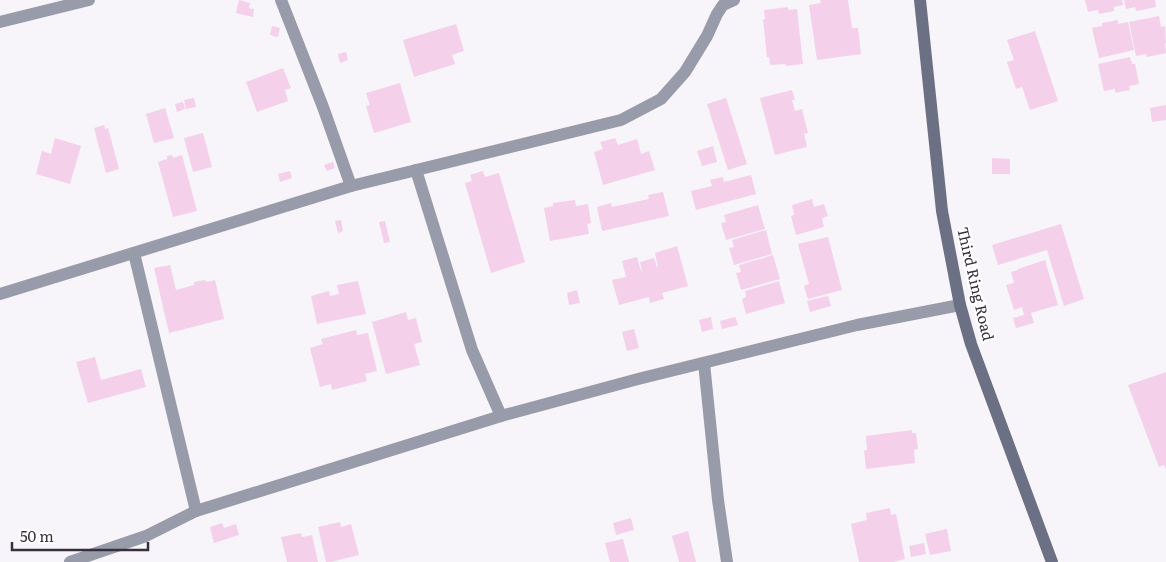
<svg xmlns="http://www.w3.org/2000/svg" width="1166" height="562" font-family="Literata,serif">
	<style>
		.building { fill: #f5d0ea }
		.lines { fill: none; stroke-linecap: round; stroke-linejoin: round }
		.street { stroke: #989ba9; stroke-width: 12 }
		.secondary { stroke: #6b7084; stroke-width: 12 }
		.labels { text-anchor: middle; stroke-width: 4.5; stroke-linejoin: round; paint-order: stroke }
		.street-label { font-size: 15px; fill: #35303c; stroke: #fff }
	</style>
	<rect width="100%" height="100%" fill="#f7f4fa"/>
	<g class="building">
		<polygon points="239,0 250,3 249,8 254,9 253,17 236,13"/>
		<polygon points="820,0 848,0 852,28 858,28 861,54 817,60 809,5 821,3"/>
		<polygon points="1085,0 1122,0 1123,5 1114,7 1114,11 1099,14 1098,10 1088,12"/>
		<polygon points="1124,0 1155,0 1156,7 1136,11 1135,7 1126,9"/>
		<polygon points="788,7 788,10 797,9 803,64 786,66 786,64 770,65 769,57 767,57 763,19 765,19 764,10"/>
		<polygon points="1159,16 1161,27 1165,26 1166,43 1165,43 1166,53 1147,57 1146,54 1136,56 1129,22"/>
		<polygon points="1118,20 1118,24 1128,22 1134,50 1099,58 1092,28 1102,26 1102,23"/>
		<polygon points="456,24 464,51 452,55 455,64 414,77 403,40"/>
		<polygon points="272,26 280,28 278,37 270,35"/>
		<polygon points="1035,31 1058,101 1030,110 1022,87 1016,89 1007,62 1014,60 1007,40"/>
		<polygon points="346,52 348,60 340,63 338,54"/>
		<polygon points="1130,57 1132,64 1135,64 1139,84 1129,86 1130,90 1115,93 1115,89 1104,91 1098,64"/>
		<polygon points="283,68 291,88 285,90 288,101 257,112 246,82"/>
		<polygon points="400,83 411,122 374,133 366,106 370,105 366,93"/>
		<polygon points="792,90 795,100 792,100 795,111 802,109 808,133 804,134 807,147 775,155 760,98"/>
		<polygon points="194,98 196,107 186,109 184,100"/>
		<polygon points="726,98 747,164 728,170 707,104"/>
		<polygon points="183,102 185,109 177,112 175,104"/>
		<polygon points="1166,105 1166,120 1152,122 1150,108"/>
		<polygon points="165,108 174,138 154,143 146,114"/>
		<polygon points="104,125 105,129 108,128 119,169 106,173 94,128"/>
		<polygon points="203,133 212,167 193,172 184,138"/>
		<polygon points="55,138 81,146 70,184 36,174 42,151 51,154"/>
		<polygon points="615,138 618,145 637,139 641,154 649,151 655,170 603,185 594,152 603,149 600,142"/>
		<polygon points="713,146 717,162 702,166 697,151"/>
		<polygon points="172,155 173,158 182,155 197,211 173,217 158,162 167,159 167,156"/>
		<polygon points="992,158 1010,159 1010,174 992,174"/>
		<polygon points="333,162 335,168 327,171 324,165"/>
		<polygon points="290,171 292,178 280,182 278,174"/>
		<polygon points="483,171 485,177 499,173 525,262 491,273 465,183 472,181 470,175"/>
		<polygon points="751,175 756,194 696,210 691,191 712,186 710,180 723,177 724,182"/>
		<polygon points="663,192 669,216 602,231 597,207 611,203 612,207 649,199 648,195"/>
		<polygon points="812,199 814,207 824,204 828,216 822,218 824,227 796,235 791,216 794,215 792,205"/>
		<polygon points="575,200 576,206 588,204 591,223 587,224 589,234 550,241 544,208 553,206 553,203"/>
		<polygon points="758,205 765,229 726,240 721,223 726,222 724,215"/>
		<polygon points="341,220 343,231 338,233 335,221"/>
		<polygon points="385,221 390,242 384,243 379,222"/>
		<polygon points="1061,224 1084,299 1064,306 1047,250 998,265 992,245"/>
		<polygon points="766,230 772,254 734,265 729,248 734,247 732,240"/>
		<polygon points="828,237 842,290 808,299 804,286 809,284 798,244"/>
		<polygon points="677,246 688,286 662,293 664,299 650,303 649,297 619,305 612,280 626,277 622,261 637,257 641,271 642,271 640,262 654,258 657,267 658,267 655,253"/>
		<polygon points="773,255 780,279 741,290 736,273 741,272 739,265"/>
		<polygon points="1045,260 1058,305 1031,313 1034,323 1016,328 1013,318 1024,315 1022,307 1014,310 1006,285 1014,283 1011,272 1018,270 1018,269"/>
		<polygon points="170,265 176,290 194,285 194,282 205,280 206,282 215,280 224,319 169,333 154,268"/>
		<polygon points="358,281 366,314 317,324 311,296 329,291 330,296 339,294 337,285"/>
		<polygon points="779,281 785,303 746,314 742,299 746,297 745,291"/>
		<polygon points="577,290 580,303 569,305 567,293"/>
		<polygon points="828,296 831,306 810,312 807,301"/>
		<polygon points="406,312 408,320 416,318 422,342 414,344 420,365 386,374 372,322"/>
		<polygon points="711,317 713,329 702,332 699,320"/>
		<polygon points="735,317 738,325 722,329 720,321"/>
		<polygon points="634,329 639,348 627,351 622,332"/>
		<polygon points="356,330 357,335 368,333 377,371 365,374 367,381 332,390 331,384 320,387 310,348 323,344 321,339"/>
		<polygon points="95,357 101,380 141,369 146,387 88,403 76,362"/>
		<polygon points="1166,372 1166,470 1164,465 1159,467 1128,385"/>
		<polygon points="912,430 912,433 916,433 918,449 914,450 915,463 866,469 864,450 867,450 866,436"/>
		<polygon points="890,508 891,515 896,514 905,559 893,562 859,562 851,524 867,520 866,513"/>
		<polygon points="631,518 634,530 616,535 613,523"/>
		<polygon points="340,522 341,527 351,524 359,555 331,562 326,562 318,527"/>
		<polygon points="222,523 224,528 236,524 239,535 214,543 210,527"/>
		<polygon points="947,529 951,551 930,555 925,534"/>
		<polygon points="688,531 696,562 679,562 672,536"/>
		<polygon points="301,533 302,537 312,535 318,562 287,562 281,537"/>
		<polygon points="623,539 629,562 610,562 605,543"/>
		<polygon points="924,543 926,554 911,557 909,546"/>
	</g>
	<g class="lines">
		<g class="street">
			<polyline points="281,0 323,107 351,186"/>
			<polyline points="0,22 89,0"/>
			<polyline points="416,170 472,350 501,416"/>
			<polyline points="134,253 196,511"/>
			<polyline points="0,294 351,186 621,120 661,99 685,72 707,36 717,14 723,5 734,0"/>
			<polyline points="704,363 718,500 727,562"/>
			<polyline points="70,562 146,536 196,511 501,416 638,379 857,325 960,305"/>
		</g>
		<polyline class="secondary" points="920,0 942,211 960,305 971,344 1052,562"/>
	</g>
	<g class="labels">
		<g class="street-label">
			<text transform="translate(975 284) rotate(77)" y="5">Third Ring Road</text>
		</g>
	</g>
	<path d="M12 542v8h136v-8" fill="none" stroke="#35303c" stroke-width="2.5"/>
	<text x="20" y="542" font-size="15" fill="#35303c" stroke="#ffffff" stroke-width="4" paint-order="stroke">50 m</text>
</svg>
